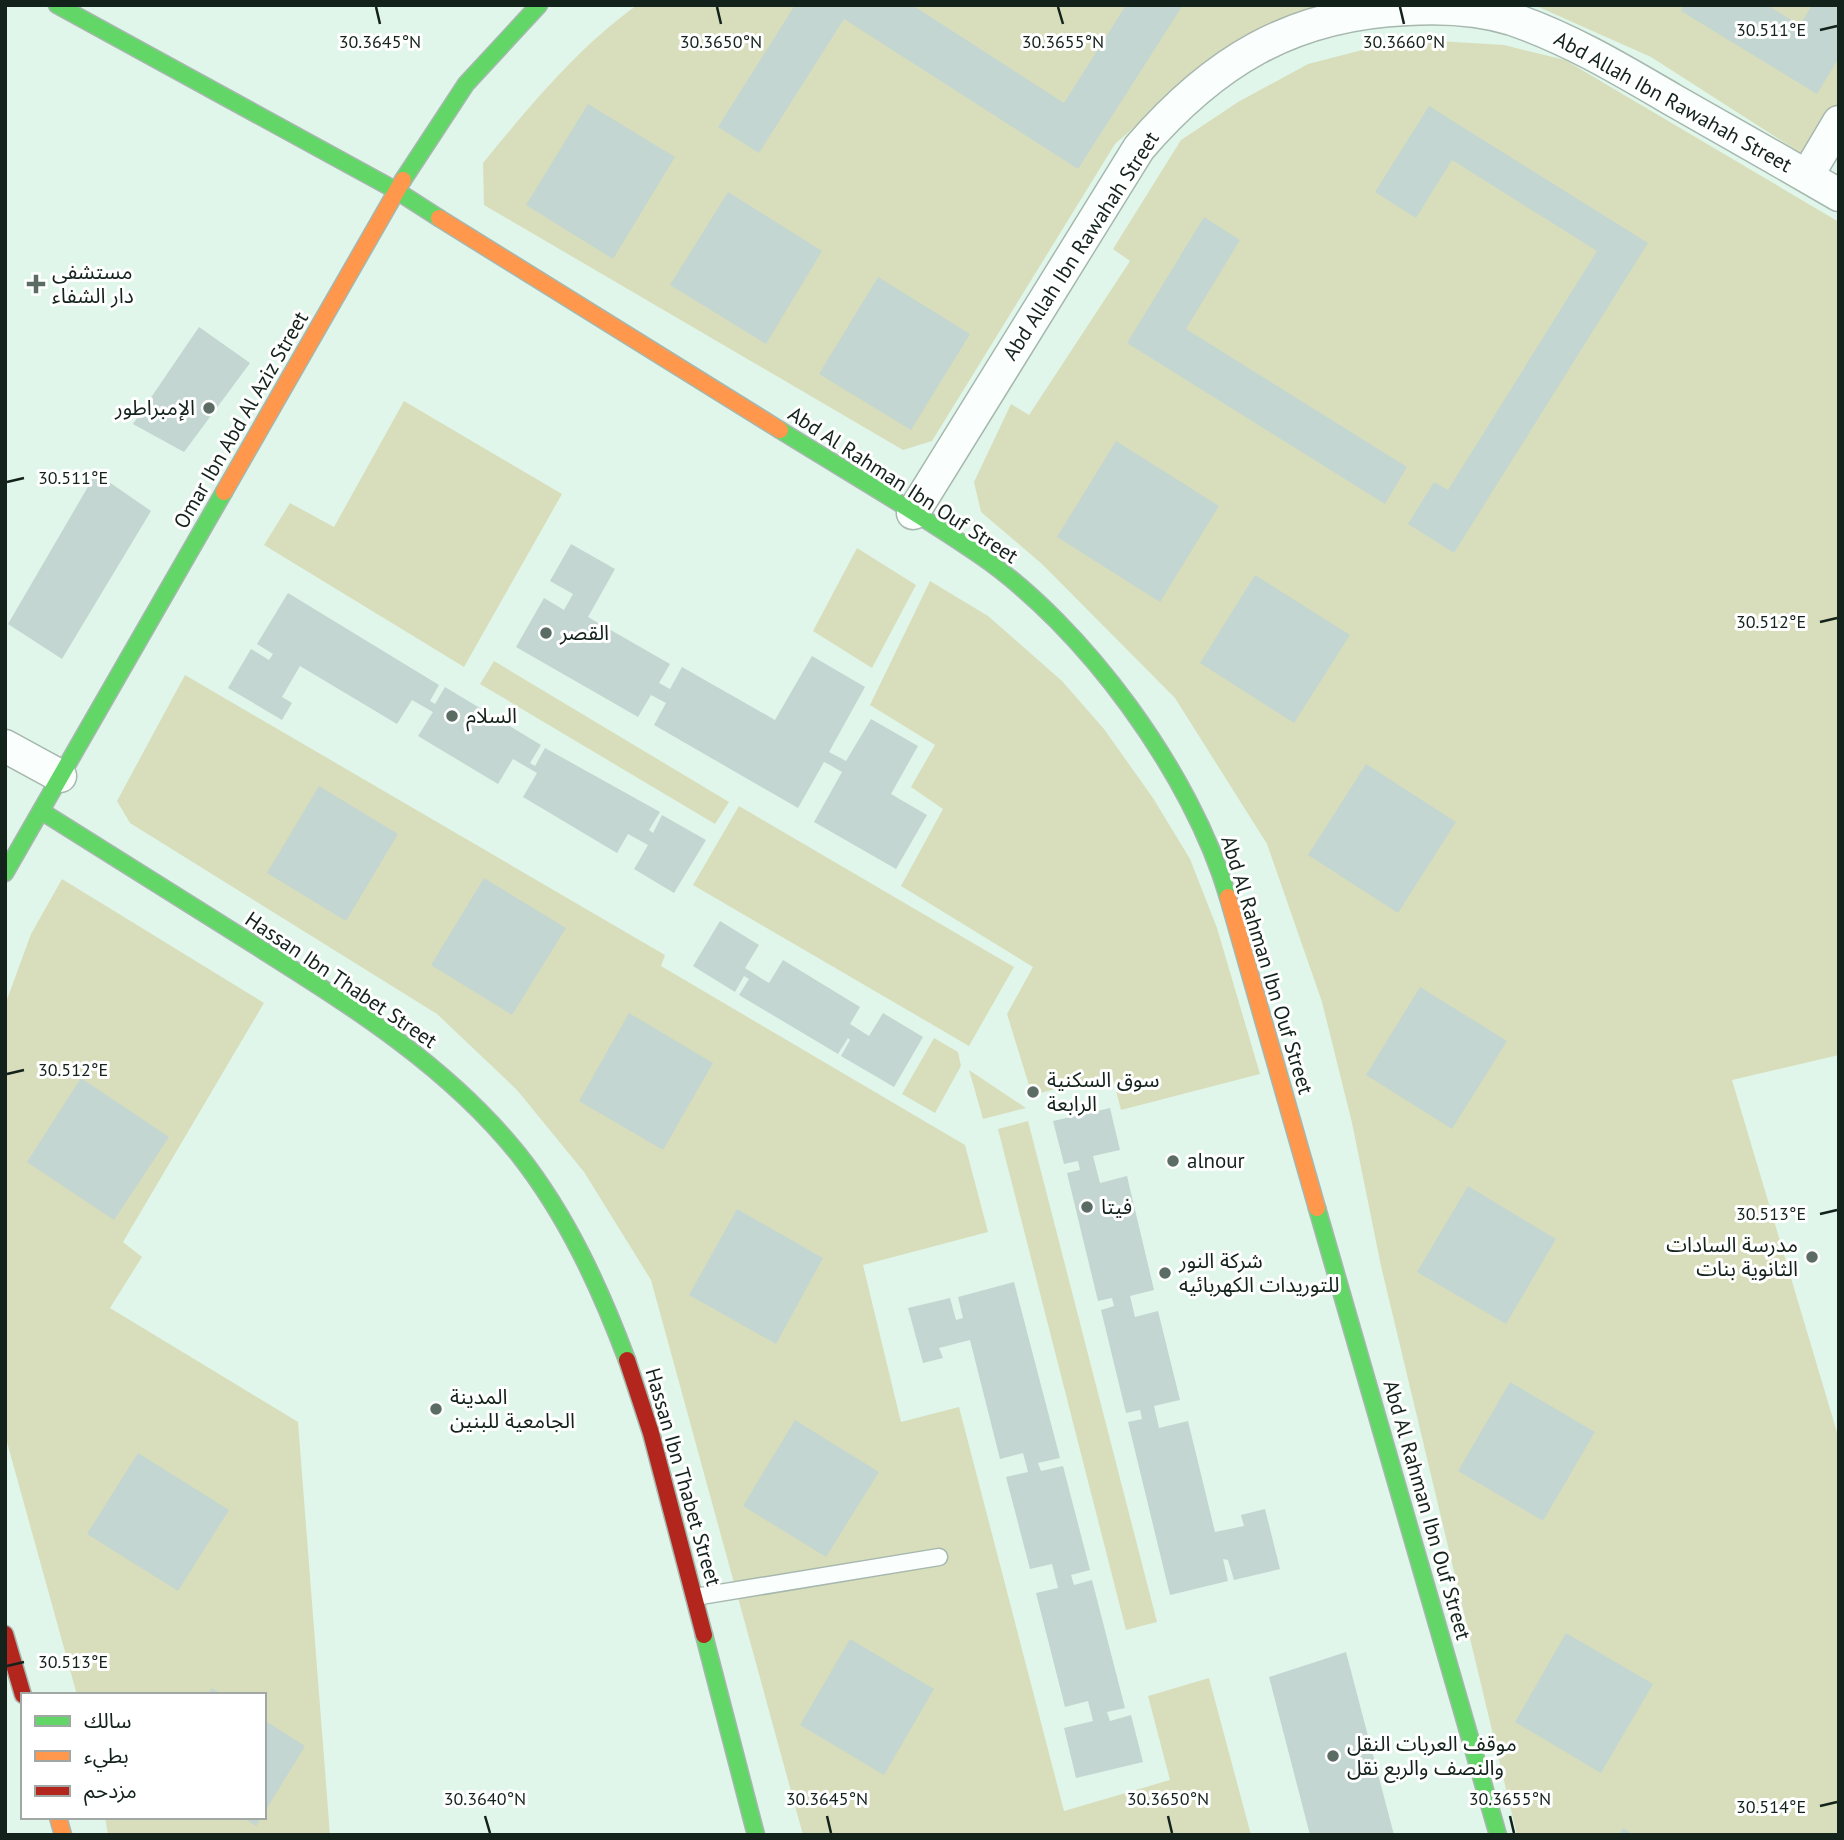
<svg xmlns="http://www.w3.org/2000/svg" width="1844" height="1840" font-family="'PT Sans','Noto Sans Arabic',sans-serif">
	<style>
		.green { fill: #d8debb }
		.building { fill: #c3d6d1 }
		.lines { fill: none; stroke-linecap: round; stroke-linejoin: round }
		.lane-casing { stroke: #a6b7ae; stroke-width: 19 }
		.street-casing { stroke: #a6b7ae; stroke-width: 35 }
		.fast-casing { stroke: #a6b7ae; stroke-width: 19 }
		.slow-casing { stroke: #a6b7ae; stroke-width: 19 }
		.jam-casing { stroke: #a6b7ae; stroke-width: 19 }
		.lane { stroke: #fafefc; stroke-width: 16 }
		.street { stroke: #fafefc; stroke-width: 32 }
		.fast { stroke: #63d668; stroke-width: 16 }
		.slow { stroke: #ff974d; stroke-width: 16 }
		.jam { stroke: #b3261e; stroke-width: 16 }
		.ticks { fill: none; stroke: #14221c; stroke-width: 2.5 }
		.poi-dot { fill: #5b6c64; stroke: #fff; stroke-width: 2.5 }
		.labels { text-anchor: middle; stroke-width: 6; stroke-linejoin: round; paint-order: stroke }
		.street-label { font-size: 21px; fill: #14221c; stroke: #fff }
		.poi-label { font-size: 21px; fill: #14221c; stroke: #fff; text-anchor: start }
		.ticks-label { font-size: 18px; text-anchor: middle; fill: #14221c; stroke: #fff; stroke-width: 6; stroke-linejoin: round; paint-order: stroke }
	</style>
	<rect width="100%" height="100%" fill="#e0f6eb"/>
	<g class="green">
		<path d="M637,5H1340L1194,75L1115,144L932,441L903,450L484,205L483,163C530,106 576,49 637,5Z"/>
		<polygon points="1534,5 1839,5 1839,110 1810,159 1651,57"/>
		<polygon points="1438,41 1504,45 1565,60 1839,222 1839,1055 1732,1080 1839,1439 1839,1835 1517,1835 1381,1266 1352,1123 1322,1002 1267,844 1175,698 1042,564 981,512 974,482 1011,404 1029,415 1130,261 1113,249 1181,140 1238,102 1308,64 1366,49"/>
		<polygon points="404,401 562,494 464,667 264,545 290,503 334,527"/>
		<polygon points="857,548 916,585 872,668 813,631"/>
		<polygon points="930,581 988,616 1062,681 1104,729 1153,798 1190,859 1217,928 1260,1074 1121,1110 1112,1075 1032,1095 1007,1014 1033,967 901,886 943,809 911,787 935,745 870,705"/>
		<polygon points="494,661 729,802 715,824 480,684"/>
		<polygon points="185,675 665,955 661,966 965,1145 988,1232 863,1265 901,1422 959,1407 1064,1811 1170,1780 1148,1696 1209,1678 1251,1835 803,1835 651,1280 584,1172 517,1090 437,1014 130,823 117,801"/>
		<polygon points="739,806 1014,967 969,1046 693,885"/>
		<polygon points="62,879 264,1003 123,1242 142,1257 110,1308 298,1422 330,1835 108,1835 105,1817 264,1817 264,1695 77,1695 5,1435 5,1005 31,934"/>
		<polygon points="934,1038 958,1052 961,1066 935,1113 902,1094"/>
		<polygon points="969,1070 1026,1108 983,1119"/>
		<polygon points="1028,1121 1157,1622 1126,1630 998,1129"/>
	</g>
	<g class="building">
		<polygon points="795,5 912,5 1064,103 1126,5 1183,5 1078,169 844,19 759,153 718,127"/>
		<polygon points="1684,5 1767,5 1800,25 1812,5 1839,5 1839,58 1817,94 1681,11"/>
		<polygon points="588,104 675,157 613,259 526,205"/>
		<polygon points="1429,106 1648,243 1454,553 1408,524 1434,482 1448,490 1597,251 1452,160 1416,218 1375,192"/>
		<polygon points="728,192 822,251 766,344 670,285"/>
		<polygon points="1204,217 1240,240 1186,329 1407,467 1385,504 1127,343"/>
		<polygon points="878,277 970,334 911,430 819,374"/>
		<polygon points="199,327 250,363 184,452 133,424"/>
		<polygon points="1116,441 1219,506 1160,602 1057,537"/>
		<polygon points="96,473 151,511 62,659 8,624"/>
		<polygon points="571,544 615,569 588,617 670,664 659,683 670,689 682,667 775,720 812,656 865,687 829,752 846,761 871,719 918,746 891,794 927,815 896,869 814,822 842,772 830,765 824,762 798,808 654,725 666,703 651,695 638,717 516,647 544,598 564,610 573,594 550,581"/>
		<polygon points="1255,575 1350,635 1294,723 1200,663"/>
		<polygon points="288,593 439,685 430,701 435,704 445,687 541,745 530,763 535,766 545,748 660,812 649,830 653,833 662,815 706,840 674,893 634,869 648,845 628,834 617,853 523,797 537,773 513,759 498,784 418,736 433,712 412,700 397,724 300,666 282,697 292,703 282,720 228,688 251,649 269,660 273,654 257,644"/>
		<polygon points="1366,764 1456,822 1398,913 1308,855"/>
		<polygon points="319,786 398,834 346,921 267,873"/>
		<polygon points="484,878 566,928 512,1015 431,965"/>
		<polygon points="720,921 759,945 745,968 769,983 783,960 860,1007 850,1024 869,1036 883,1013 923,1037 894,1087 841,1056 850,1040 848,1038 838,1054 739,995 749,979 744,976 735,992 693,966"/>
		<polygon points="1420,987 1507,1041 1452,1129 1366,1075"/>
		<polygon points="629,1013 713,1063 663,1150 579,1101"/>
		<polygon points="81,1078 169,1137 114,1220 27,1162"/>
		<polygon points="1110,1108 1120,1150 1093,1156 1100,1183 1127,1176 1154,1290 1130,1296 1135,1317 1158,1311 1180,1400 1154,1406 1159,1428 1188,1421 1215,1532 1244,1526 1241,1515 1265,1509 1280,1569 1234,1580 1228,1560 1223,1559 1228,1581 1170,1595 1128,1422 1142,1419 1140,1410 1126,1413 1101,1310 1114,1306 1112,1298 1098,1301 1067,1173 1080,1170 1078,1161 1064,1164 1053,1121"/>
		<polygon points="1468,1186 1556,1239 1506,1324 1417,1272"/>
		<polygon points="737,1209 823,1258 776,1344 689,1295"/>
		<polygon points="1014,1282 1060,1458 1038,1463 1041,1471 1063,1466 1090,1570 1071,1575 1074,1585 1092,1580 1125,1708 1107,1712 1110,1721 1131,1715 1143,1762 1076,1778 1064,1728 1093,1721 1088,1701 1065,1707 1036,1593 1058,1588 1052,1564 1030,1569 1006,1477 1028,1472 1023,1453 1000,1459 970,1340 939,1348 943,1358 923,1363 908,1308 950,1298 956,1320 963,1318 958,1297"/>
		<polygon points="1510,1382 1595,1432 1543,1521 1458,1471"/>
		<polygon points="795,1420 879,1472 826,1557 743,1506"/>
		<polygon points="138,1453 229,1510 178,1591 87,1534"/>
		<polygon points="1566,1633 1653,1684 1601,1773 1515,1722"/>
		<polygon points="850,1639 934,1689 884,1775 800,1725"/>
		<polygon points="1346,1652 1394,1835 1310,1835 1269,1677"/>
		<polygon points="212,1688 223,1695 207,1695"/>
		<polygon points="264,1720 305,1746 264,1813"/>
		<polygon points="242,1817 262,1817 256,1826"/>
		<polygon points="1623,1828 1634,1835 1619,1835"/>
	</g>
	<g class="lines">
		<g class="lane-casing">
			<polyline id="lane" points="695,1597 939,1557"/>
		</g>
		<g class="street-casing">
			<g id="street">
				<polyline points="1807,176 1839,122"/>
				<path d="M913,513L1139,148C1213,62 1291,14 1407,9C1440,7 1480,9 1512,19C1570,39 1620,69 1673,100C1728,131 1784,163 1839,195"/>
				<polyline points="5,746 60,776"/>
			</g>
		</g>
		<g class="fast-casing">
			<g id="fast">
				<polyline points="57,5 397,191 439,218"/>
				<polyline points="403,180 466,84 539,5"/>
				<path d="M780,430C846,471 914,510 978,554C1084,626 1192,774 1228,897"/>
				<path d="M41,811C112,856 184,901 256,946C351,1006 448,1066 519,1155C567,1216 600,1288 627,1360"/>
				<polyline points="5,873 224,492"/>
				<polyline points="1317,1208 1498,1835"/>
				<polyline points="704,1635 756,1835"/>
			</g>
		</g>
		<g class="slow-casing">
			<g id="slow">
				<polyline points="439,218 780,430"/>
				<polyline points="224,492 403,180"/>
				<polyline points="1228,897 1317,1208"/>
				<polyline points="58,1817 63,1835"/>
			</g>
		</g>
		<g class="jam-casing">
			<g id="jam">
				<polyline points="627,1360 651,1433 704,1635"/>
				<polyline points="5,1634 23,1695"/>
			</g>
		</g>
		<use href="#lane" class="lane"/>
		<use href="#street" class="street"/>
		<use href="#fast" class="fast"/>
		<use href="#slow" class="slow"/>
		<use href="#jam" class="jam"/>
	</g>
	<path class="ticks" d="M376,7L380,24M717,7L721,24M1058,7L1063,24M1400,7L1404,24M1820,30L1837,26M7,482L24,478M1820,622L1837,618M7,1074L24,1070M1820,1214L1837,1210M7,1666L24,1662M1820,1806L1837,1802M485,1816L490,1833M827,1816L831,1833M1168,1816L1172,1833M1510,1816L1514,1833"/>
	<g class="poi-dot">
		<path d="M32.5 273.5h7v7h7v7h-7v7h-7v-7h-7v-7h7z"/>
		<circle cx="209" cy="408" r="7"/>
		<circle cx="546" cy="633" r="7"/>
		<circle cx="452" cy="716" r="7"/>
		<circle cx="1033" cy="1092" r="7"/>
		<circle cx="1173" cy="1161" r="7"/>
		<circle cx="1087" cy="1207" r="7"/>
		<circle cx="1812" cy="1257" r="7"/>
		<circle cx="1165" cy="1273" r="7"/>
		<circle cx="436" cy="1409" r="7"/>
		<circle cx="1333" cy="1756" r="7"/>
	</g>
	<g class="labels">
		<g class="street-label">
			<text transform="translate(1673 102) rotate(29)" y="7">Abd Allah Ibn Rawahah Street</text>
			<text transform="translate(1081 246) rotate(-57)" y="7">Abd Allah Ibn Rawahah Street</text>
			<text transform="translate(241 420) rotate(-60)" y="7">Omar Ibn Abd Al Aziz Street</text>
			<text transform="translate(903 485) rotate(33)" y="7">Abd Al Rahman Ibn Ouf Street</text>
			<text transform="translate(1267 965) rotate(73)" y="7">Abd Al Rahman Ibn Ouf Street</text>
			<text transform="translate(341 980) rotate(34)" y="7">Hassan Ibn Thabet Street</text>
			<text transform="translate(683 1477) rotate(74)" y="7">Hassan Ibn Thabet Street</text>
			<text transform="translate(1427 1510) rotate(74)" y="7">Abd Al Rahman Ibn Ouf Street</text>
		</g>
		<g class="poi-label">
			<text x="52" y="279">مستشفى<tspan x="52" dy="24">دار الشفاء</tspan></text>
			<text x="195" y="415" text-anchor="end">الإمبراطور</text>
			<text x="560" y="640">القصر</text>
			<text x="466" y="723">السلام</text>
			<text x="1047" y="1087">سوق السكنية<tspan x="1047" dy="24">الرابعة</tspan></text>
			<text x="1187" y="1168">alnour</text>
			<text x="1101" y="1214">فيتا</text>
			<text x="1798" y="1252" text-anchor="end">مدرسة السادات<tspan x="1798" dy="24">الثانوية بنات</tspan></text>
			<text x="1179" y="1268">شركة النور<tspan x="1179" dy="24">للتوريدات الكهربائيه</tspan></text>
			<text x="450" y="1404">المدينة<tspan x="450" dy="24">الجامعية للبنين</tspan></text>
			<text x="1347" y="1751">موقف العربات النقل<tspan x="1347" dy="24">والنصف والربع نقل</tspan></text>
		</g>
	</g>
	<g class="ticks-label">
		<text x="1771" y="36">30.511°E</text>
		<text x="380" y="48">30.3645°N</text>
		<text x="721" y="48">30.3650°N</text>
		<text x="1063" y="48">30.3655°N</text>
		<text x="1404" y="48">30.3660°N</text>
		<text x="73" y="484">30.511°E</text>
		<text x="1771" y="628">30.512°E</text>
		<text x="73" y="1076">30.512°E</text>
		<text x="1771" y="1220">30.513°E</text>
		<text x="73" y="1668">30.513°E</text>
		<text x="485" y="1805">30.3640°N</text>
		<text x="827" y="1805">30.3645°N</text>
		<text x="1168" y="1805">30.3650°N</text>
		<text x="1510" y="1805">30.3655°N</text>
		<text x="1771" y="1813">30.514°E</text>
	</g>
	<rect width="1844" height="1840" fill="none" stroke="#14221c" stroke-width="14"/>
	<rect x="21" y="1693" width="245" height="126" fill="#ffffff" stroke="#a1a7a4" stroke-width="2"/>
	<rect x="35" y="1716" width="35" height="10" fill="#63d668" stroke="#a1a7a4" stroke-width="2"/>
	<text x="84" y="1728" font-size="21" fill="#14221c">سالك</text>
	<rect x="35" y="1751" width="35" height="10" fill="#ff974d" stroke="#a1a7a4" stroke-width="2"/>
	<text x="84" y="1763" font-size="21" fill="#14221c">بطيء</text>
	<rect x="35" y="1786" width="35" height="10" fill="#b3261e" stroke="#a1a7a4" stroke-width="2"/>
	<text x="84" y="1798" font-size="21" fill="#14221c">مزدحم</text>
</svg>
